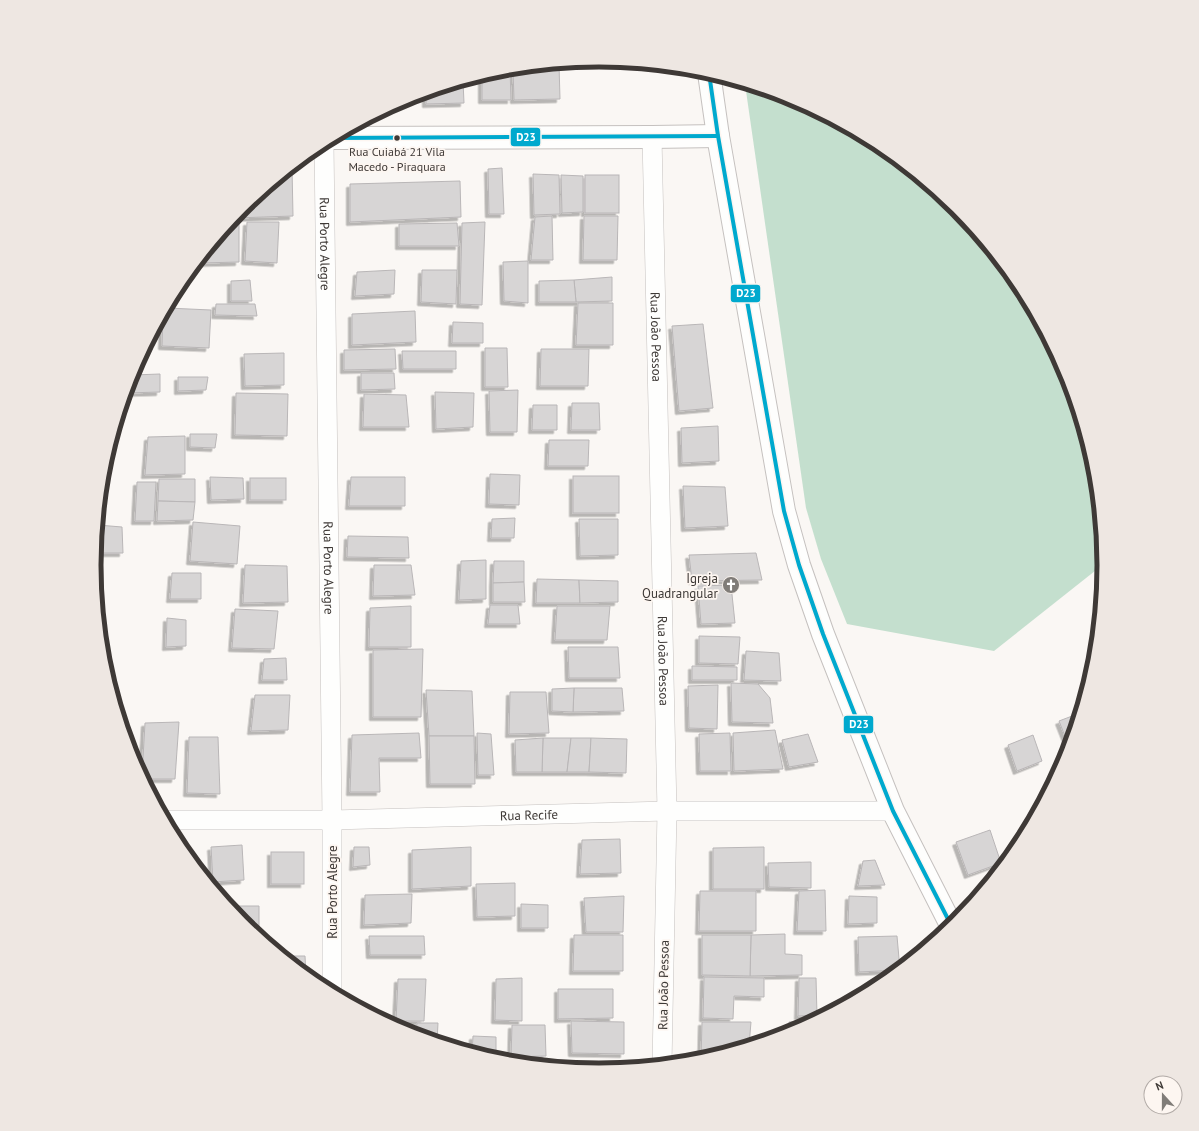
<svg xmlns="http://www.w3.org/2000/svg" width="1199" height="1131" font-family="'PT Sans',sans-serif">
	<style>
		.forest { fill: #c4dfce }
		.building { fill: #d7d5d5; stroke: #b9b6b7; filter: url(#shadow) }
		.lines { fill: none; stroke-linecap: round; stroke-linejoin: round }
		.street-casing { stroke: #c5c1bf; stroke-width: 20 }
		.secondary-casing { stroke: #c5c1bf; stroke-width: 24 }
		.street { stroke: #fefefd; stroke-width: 19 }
		.secondary { stroke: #fefefd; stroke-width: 22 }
		.bus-1-casing { stroke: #fdf6f1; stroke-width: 7 }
		.bus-1 { stroke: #00a9ce; stroke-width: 4 }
		.bus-dot { fill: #3e3936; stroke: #fdf6f1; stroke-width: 1.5 }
		.labels { text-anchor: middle; stroke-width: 3.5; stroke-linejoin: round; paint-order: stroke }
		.bus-label { font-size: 12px; fill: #3e3936; stroke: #fdf6f1 }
		.street-label { font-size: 13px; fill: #3e3936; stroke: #fdf6f1 }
		.poi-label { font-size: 13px; fill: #3e3936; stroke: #fdf6f1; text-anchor: end }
		.rim { fill: none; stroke: #3e3936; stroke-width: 5 }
		.line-badge { stroke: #fdf6f1; stroke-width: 1.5 }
		.badge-label { font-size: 11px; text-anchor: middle; font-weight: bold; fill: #fff }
	</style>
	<defs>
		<filter id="shadow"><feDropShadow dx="-3.5" dy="3.5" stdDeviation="0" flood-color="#0004"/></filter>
	</defs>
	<rect width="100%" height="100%" fill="#faf7f4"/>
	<polygon class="forest" points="745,84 793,99 881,145 957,208 1020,285 1067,372 1095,467 1105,563 994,651 847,624 821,559 806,508"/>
	<g class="building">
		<polygon points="559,64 560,99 514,100 513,69"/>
		<polygon points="510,69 511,100 482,100 482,75 501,70"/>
		<polygon points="463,81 464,103 426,104 426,92"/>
		<polygon points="292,167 293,216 235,218 242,208"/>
		<polygon points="502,168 504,214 489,214 488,169"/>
		<polygon points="533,174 559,175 560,214 534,215"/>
		<polygon points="561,175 583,176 583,212 562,213"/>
		<rect x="585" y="175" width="34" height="38"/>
		<polygon points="460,181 461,217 350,222 350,184"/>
		<polygon points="552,216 553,260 531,260 535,217"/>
		<polygon points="584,216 618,216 617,260 583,260"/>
		<polygon points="231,222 239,222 239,262 201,263 201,258"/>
		<polygon points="247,222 279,222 277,263 245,261"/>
		<polygon points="485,222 482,305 460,304 462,223"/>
		<polygon points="457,223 459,246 399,246 399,224"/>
		<polygon points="528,261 528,303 504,301 503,262"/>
		<polygon points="395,270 394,294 355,296 357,272"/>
		<polygon points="422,270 457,270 456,304 421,302"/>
		<polygon points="612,277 612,301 576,302 574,280"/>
		<polygon points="250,280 252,301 231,301 231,281"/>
		<polygon points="574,280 576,302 539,302 539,281"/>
		<polygon points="176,290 177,303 169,303"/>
		<polygon points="578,303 613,303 613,345 576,345"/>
		<polygon points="216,304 255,304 257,316 215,315"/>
		<polygon points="167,308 211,310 209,348 162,346 163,315"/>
		<polygon points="415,311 416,342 352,345 352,314"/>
		<polygon points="453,322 483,323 483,343 452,343"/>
		<polygon points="703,324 713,408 679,411 672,326"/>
		<polygon points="485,348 507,348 508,387 485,387"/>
		<polygon points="395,349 396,369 344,370 344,350"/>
		<polygon points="541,349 589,349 588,386 540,386"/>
		<polygon points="402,351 456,351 456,369 403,369"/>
		<polygon points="284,353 284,385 245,386 244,354"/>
		<polygon points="361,373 394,373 395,389 361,390"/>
		<polygon points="160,374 160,392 126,393 132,375"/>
		<polygon points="178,377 208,377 206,390 178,391"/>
		<polygon points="518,390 517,432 490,432 489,391"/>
		<polygon points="435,392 474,393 473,427 436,429"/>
		<polygon points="236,393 288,394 287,436 235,435"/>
		<polygon points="364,394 406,395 409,427 363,427"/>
		<polygon points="572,403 599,403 600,430 571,430"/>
		<polygon points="533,405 557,405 557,430 532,430"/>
		<polygon points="718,426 719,461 682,463 681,428"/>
		<polygon points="190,434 217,434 215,448 190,447"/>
		<polygon points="185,436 185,474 145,475 148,437"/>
		<polygon points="549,440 589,440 588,466 548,466"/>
		<polygon points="490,474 520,475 519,505 489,504"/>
		<rect x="573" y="476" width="46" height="37"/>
		<polygon points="210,477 243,478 244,499 211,500"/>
		<polygon points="351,477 405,477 405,506 349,506"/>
		<rect x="250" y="478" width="36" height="22"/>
		<polygon points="159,479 195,479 195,502 158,501"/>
		<polygon points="137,482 156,482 154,521 135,521"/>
		<polygon points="683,486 725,487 728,526 685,528"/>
		<polygon points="158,501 195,502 193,520 157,521"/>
		<polygon points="515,518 514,538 491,538 492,519"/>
		<polygon points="579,519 618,519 618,555 580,556"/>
		<polygon points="193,522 240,526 237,564 190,561"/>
		<polygon points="98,525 122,527 123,553 95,553"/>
		<polygon points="348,536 408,537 409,558 347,557"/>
		<polygon points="756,553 762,580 692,581 689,555"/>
		<polygon points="486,560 486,599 459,600 461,561"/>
		<polygon points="494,561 524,561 524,582 493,583"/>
		<polygon points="245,565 287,566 288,602 243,603"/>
		<polygon points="374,565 411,565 415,595 373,596"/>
		<polygon points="172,573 201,573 201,599 170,599"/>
		<polygon points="537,579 579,580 580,603 536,603"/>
		<polygon points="579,580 618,581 618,602 580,603"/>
		<polygon points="524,582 525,602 493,602 493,583"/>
		<polygon points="731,585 735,623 701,624 698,586"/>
		<polygon points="490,605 518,605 520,624 488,624"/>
		<polygon points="411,606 411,647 369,647 370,608"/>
		<polygon points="557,606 610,606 607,640 555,640"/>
		<polygon points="235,609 278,611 274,649 232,648"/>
		<polygon points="167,618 186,620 186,646 166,647"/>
		<polygon points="699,636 740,637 738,664 699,663"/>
		<polygon points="568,647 618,647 620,678 569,678"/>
		<polygon points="423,649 421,717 373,717 373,650"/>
		<polygon points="746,651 779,653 781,681 744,680"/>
		<polygon points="286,658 287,680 262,680 264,659"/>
		<polygon points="692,666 737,667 737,680 692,680"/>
		<polygon points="731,683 758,684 770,698 773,723 732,722"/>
		<polygon points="718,685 717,729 689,728 688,686"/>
		<polygon points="574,688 622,688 624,711 573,712"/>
		<polygon points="574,688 573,712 552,711 552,689"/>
		<polygon points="426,690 472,691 474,736 429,736"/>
		<polygon points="510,692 546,692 549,733 509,734"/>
		<polygon points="255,695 290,695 288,730 251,731"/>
		<polygon points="1080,713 1070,749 1059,721"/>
		<polygon points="179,722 175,779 143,779 142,776 145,723"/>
		<polygon points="775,730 783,769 734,771 733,733"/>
		<polygon points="419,733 421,758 379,758 380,792 350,792 352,735"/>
		<polygon points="477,733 491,734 494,775 478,775"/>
		<polygon points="730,733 731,771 700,771 699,734"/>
		<polygon points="808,734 818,762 789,767 782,740"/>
		<polygon points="1033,735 1042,761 1017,771 1008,745"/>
		<polygon points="429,736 474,736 475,784 430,784"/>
		<polygon points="189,737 218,737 220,794 187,793"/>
		<polygon points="543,738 571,738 567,772 542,772"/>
		<polygon points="543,738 542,772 516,772 515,740"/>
		<polygon points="571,738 591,738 589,772 567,772"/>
		<polygon points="591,738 627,739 626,773 589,772"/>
		<polygon points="129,749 138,749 138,769 132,759"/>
		<polygon points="990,830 1001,863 968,875 956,842"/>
		<polygon points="620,839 621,873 580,874 582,840"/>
		<polygon points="242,845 244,880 213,882 211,847"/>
		<polygon points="354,847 369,847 370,865 353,867"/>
		<polygon points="471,847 471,886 412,889 412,850"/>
		<polygon points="764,847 764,889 713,889 713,848"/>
		<rect x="271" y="852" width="33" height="32"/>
		<polygon points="875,860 885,885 858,886 863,861"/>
		<polygon points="811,862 811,888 769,887 768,863"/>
		<polygon points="515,883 515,916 477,917 476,884"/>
		<polygon points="825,890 826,931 797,931 799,891"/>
		<polygon points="700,891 756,891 756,931 699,931"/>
		<polygon points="412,894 411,923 364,925 365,895"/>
		<polygon points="624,896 623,932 586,932 584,898"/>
		<polygon points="849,896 877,897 877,923 848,924"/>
		<polygon points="521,904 548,905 548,928 521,928"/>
		<polygon points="228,906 259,906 259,935 256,935 242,923"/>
		<polygon points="785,934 785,954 802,955 802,975 750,976 751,935"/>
		<polygon points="574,935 623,935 623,971 573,971"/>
		<polygon points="702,935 751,935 750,976 702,975"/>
		<polygon points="369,936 424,936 425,955 370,955"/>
		<polygon points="897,936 900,970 859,972 858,937"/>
		<polygon points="283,956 305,956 306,975"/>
		<polygon points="704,977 764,978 764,997 734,996 733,1019 703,1018"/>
		<polygon points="881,977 891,977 881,985"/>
		<polygon points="522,978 522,1021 495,1020 496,979"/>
		<polygon points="799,978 816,978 817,1015 798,1016"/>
		<polygon points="398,979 426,979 424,1021 396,1021"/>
		<polygon points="558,989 613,989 613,1018 558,1019"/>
		<polygon points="816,1020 793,1033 789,1034 789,1022"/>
		<polygon points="571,1021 624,1022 624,1054 572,1053"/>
		<polygon points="702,1022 751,1022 749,1046 701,1060"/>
		<polygon points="388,1023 400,1023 400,1029"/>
		<polygon points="417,1023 438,1023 437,1042 416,1036"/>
		<polygon points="512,1025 545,1025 546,1056 511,1057"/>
		<polygon points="473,1036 496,1037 496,1060 472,1053"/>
		<polygon points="565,1067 624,1067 624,1069 599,1071"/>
	</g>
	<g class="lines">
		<g class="street-casing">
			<g id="street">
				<path id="s1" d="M652,137L667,811L662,1065"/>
				<path id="s2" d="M324,142L332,820V993"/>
				<path id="s3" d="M165,820H332L667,811H893"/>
			</g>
		</g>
		<g class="secondary-casing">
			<g id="secondary">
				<polyline points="709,73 718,136 784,511 799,565 823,634 893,811 952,927"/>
				<polyline points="333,138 652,137 718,136"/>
			</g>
		</g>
		<use href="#street" class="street"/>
		<use href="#secondary" class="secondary"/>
		<g class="bus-1-casing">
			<g id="bus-1">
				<polyline points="709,73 718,136 784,511 799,565 823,634 893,811 952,927"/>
				<polyline points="333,138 718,136"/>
			</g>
		</g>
		<use href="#bus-1" class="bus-1"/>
	</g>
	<defs>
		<g id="church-disc" transform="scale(0.9)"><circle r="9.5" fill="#807c78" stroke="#fdf6f1"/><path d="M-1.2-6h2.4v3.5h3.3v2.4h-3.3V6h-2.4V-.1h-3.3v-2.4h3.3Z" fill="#fff"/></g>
	</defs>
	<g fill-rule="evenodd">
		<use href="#church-disc" x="731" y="585"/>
	</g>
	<circle class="bus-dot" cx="397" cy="138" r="3.5"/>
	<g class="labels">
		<g class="bus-label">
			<text x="397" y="156">Rua Cuiabá 21 Vila<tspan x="397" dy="15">Macedo - Piraquara</tspan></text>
		</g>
		<g class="street-label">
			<text dy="5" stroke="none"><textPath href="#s2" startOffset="102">Rua Porto Alegre</textPath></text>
			<text dy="5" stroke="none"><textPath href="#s1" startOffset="200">Rua João Pessoa</textPath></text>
			<text dy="5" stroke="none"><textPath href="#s2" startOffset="426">Rua Porto Alegre</textPath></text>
			<text dy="5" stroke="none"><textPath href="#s1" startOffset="524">Rua João Pessoa</textPath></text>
			<text dy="5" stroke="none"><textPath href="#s3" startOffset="364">Rua Recife</textPath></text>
			<text transform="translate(332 892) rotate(-90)" y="5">Rua Porto Alegre</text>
			<text transform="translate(663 985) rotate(-89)" y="5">Rua João Pessoa</text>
		</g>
		<g class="poi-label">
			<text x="718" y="583">Igreja<tspan x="718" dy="15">Quadrangular</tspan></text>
		</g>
	</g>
	<path d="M0 0H1199V1131H0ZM101 565a498 498 0 1 1 996 0a498 498 0 1 1-996 0Z" fill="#eee7e2" fill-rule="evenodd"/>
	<path class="rim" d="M101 565a498 498 0 1 1 996 0a498 498 0 1 1-996 0Z"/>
	<g class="line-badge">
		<rect x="510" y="127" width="31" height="20" rx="4" fill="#00a9ce"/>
		<rect x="730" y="284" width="31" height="19" rx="4" fill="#00a9ce"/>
		<rect x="843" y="715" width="31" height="19" rx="4" fill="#00a9ce"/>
	</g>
	<g class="badge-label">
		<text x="526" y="141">D23</text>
		<text x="746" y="297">D23</text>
		<text x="859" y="728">D23</text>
	</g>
	<g transform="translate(1163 1095) rotate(339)"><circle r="19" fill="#fdf6f1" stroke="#b1aaa6"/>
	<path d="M0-3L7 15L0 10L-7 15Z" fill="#807c78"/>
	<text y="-6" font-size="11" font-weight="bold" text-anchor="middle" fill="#3e3936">N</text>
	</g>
</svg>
